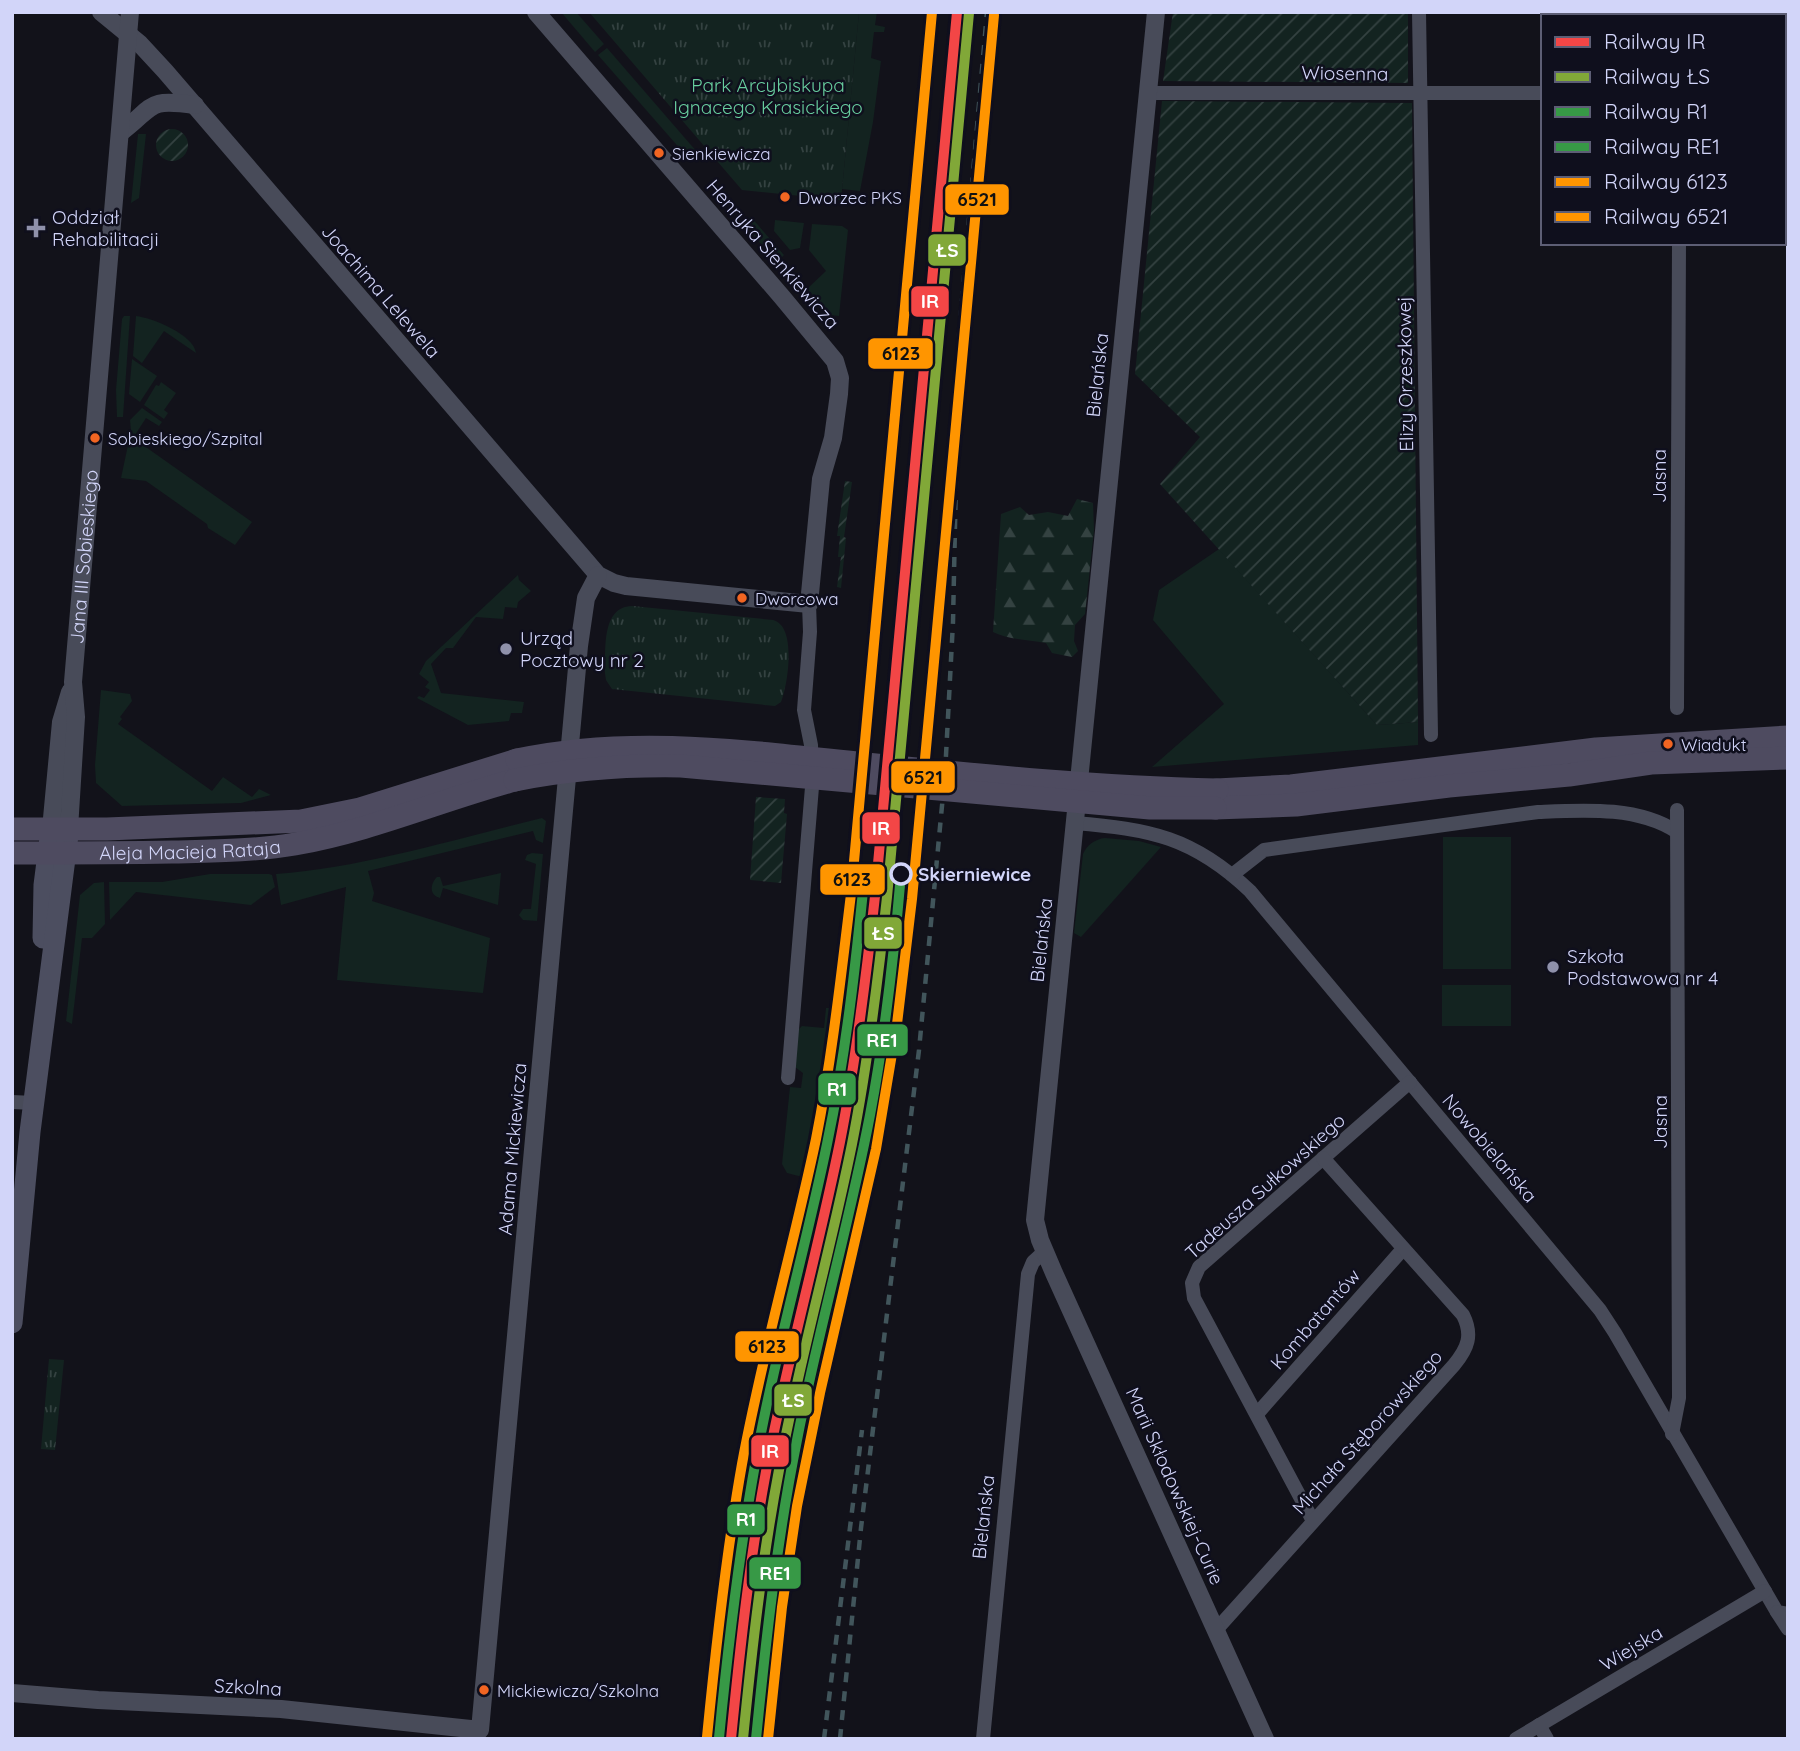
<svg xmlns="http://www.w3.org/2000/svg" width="1800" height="1751" font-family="Quicksand,sans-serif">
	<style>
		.grass { fill: #132320 }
		.forest { fill: url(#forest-firs) }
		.park { fill: url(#park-tufts) }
		.garden { fill: url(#garden-furrows) }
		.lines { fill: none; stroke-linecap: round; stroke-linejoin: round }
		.minor { stroke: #484b59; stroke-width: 14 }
		.tertiary { stroke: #484b59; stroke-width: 18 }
		.secondary { stroke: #4c4e60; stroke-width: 21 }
		.primary { stroke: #4e4b60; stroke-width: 23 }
		.rail { stroke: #41555b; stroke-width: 4.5; stroke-dasharray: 10 9; stroke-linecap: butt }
		.primary-bridge { stroke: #4e4b60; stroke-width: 23 }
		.rail-1-casing { stroke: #0f0f1d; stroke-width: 16 }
		.rail-2-casing { stroke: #0f0f1d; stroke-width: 16 }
		.rail-3-casing { stroke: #0f0f1d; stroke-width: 16 }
		.rail-4-casing { stroke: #0f0f1d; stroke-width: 16 }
		.rail-5-casing { stroke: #0f0f1d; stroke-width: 16 }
		.rail-6-casing { stroke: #0f0f1d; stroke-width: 16 }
		.rail-1 { stroke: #f34646; stroke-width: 10 }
		.rail-2 { stroke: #81a838; stroke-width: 10 }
		.rail-3 { stroke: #379946; stroke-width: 10 }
		.rail-4 { stroke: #379946; stroke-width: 10 }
		.rail-5 { stroke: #ff9500; stroke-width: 10 }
		.rail-6 { stroke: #ff9500; stroke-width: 10 }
		.bus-dot { fill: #f26522; stroke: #0f0f1d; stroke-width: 2.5 }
		.poi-dot { fill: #8f91ab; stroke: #0f0f1d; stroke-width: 2.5 }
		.stop-dot { fill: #0f0f1d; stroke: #d2d5f9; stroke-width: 3.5 }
		.labels { text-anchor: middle; stroke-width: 5; stroke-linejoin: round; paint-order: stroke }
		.bus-label { font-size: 17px; fill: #d2d5f9; stroke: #0f0f1d; text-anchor: start }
		.street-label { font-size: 19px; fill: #d2d5f9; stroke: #0f0f1d }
		.park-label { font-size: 19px; fill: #68ce9f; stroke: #0f0f1d }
		.poi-label { font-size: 19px; fill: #d2d5f9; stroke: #0f0f1d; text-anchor: start }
		.stop-label { font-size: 19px; font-weight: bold; fill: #d2d5f9; stroke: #0f0f1d; text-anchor: start }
		.line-badge { stroke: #0f0f1d; stroke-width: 2.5 }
		.badge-label { font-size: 19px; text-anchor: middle; font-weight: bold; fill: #fff }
		.pale-badge-label { font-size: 19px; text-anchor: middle; font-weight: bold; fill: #111 }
	</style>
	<defs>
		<pattern id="forest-firs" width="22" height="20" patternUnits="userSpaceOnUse" patternTransform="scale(1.75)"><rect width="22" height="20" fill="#132320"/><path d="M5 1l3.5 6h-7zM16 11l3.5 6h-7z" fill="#344241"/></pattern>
		<pattern id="park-tufts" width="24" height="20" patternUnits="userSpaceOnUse" patternTransform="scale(1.75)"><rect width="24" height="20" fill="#132320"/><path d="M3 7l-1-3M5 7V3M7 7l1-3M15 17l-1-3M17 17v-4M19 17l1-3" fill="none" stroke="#344241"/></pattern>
		<pattern id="garden-furrows" width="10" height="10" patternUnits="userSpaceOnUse" patternTransform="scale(1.75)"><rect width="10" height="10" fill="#132320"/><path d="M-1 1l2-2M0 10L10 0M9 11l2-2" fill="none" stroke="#344241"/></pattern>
	</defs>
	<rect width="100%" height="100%" fill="#12121a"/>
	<g class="grass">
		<polygon points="561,12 576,12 604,44 595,52"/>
		<polygon points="859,12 877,12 875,25 885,27 884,32 874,32 871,58 881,61 873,122 860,191 842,189"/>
		<polygon points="607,48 697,152 689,159 598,55"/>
		<polygon points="138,134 146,134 139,198 131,203"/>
		<polygon points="751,217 784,255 777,262 741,221"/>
		<polygon points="775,220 804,223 800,248 790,250 774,231"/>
		<polygon points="812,224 842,226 848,230 839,316 830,315 807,289 826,271 809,250"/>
		<polygon points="124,316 130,316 123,417 117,417 116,390 122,319"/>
		<path d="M136,316C153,318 194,335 196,353L164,331L142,363L133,356Z"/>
		<polygon points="132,359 157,376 140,402 129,394"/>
		<polygon points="161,382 176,393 164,410 168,413 164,419 144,405 156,385 159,386"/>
		<polygon points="142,408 162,422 159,426 146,418 133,438 252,522 235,545 208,528 207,524 146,481 121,478 131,431 130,420"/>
		<polygon points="1219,549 1377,725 1418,722 1418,745 1152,767 1224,704 1153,620 1159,590"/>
		<polygon points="518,575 519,580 531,591 518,602 517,608 505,607 503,619 476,617 453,648 446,648 431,664 441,693 524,702 522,713 511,713 509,721 468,725 417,698 419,696 424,698 430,690 425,687 429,682 419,674 426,661"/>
		<polygon points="101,690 130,694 132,701 120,717 122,719 118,724 212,791 223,777 252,797 259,789 271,795 241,803 122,806 96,783 95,765"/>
		<path d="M542,818L546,821L543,843L536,840L533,831L368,871L374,893L372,901L490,938L483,993L337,980L346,887L281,905L276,874C366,867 454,839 542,818Z"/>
		<rect x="1443" y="837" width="68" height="132"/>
		<path d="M1105,838L1139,841L1161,847L1081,937L1074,933L1083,854C1087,845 1095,839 1105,838Z"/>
		<polygon points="532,853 543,854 537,921 523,920 519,915 523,909 531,909 536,864 525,860 527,855"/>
		<path d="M501,873L498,905L443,888L440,898C429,895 430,884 437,877H440L443,886Z"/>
		<polygon points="210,874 269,874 272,875 275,887 251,905 136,892 110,920 109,882 162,882"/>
		<polygon points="104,882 105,924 92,938 82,938 72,1024 66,1021 80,895 94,883"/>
		<polygon points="844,940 854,941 846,1024 819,1173 810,1179 787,1173 782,1164 790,1087 801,1088 803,1073 795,1067 797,1031 802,1026 824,1028 826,1008 838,1008"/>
		<rect x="1442" y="985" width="69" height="41"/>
	</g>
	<path class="forest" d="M1077,499L1093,503L1094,530L1085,614L1075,625L1074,641L1078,651L1072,657L1052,653L1046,643C1027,639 1009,640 993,632L1001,514L1020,507L1029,515L1048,512L1068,516Z"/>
	<g class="park">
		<polygon points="589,12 859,12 841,200 742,190"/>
		<path d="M632,606L773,620C797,626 788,684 781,702L775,706L612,689L606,680L605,673C606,650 601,607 632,606Z"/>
		<polygon points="49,1359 64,1360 55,1450 41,1449"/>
	</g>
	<g class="garden">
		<polygon points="1173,12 1408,12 1408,83 1163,81"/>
		<polygon points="1162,101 1412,103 1418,722 1377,725 1160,484 1200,437 1135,374"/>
		<circle cx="172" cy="145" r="16"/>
		<polygon points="845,481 852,482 844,537 846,538 841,588 837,587 841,557 838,557 840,536 837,536"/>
		<polygon points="756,797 785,799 784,813 787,814 781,883 750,880"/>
	</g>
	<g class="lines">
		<g class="minor">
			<polyline points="1419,12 1431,735"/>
			<polyline points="1678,12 1678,16"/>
			<polyline points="1147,93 1543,93"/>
			<polyline points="1677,708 1679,243"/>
			<path d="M1074,823C1150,829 1193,837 1250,891L1600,1310L1615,1333L1777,1612L1788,1614"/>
			<path d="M1232,875L1264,850L1538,812C1583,810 1638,806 1677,832"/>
			<polyline points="788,1078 812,787 811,745 804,710 810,632 809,604"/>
			<polyline points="12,1102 34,1103"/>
			<polyline points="1257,1414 1403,1249"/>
			<polyline points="1672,1434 1679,1398 1677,810"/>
			<polyline points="1313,1521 1194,1298 1192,1283 1199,1267 1410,1082"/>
			<polyline points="1777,1612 1788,1629"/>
			<path d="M1216,1630L1454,1365C1468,1348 1473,1335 1463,1315L1323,1158"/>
			<polyline points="1539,1725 1547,1739"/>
			<polyline points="983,1739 1028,1274 1033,1262 1045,1251"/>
			<polyline points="1516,1739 1765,1591"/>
		</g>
		<g class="tertiary">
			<polyline points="101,12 140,44 165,71 598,575 614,583 626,586 809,604 821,479 833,438 839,394 840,378 835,361 782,297 536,12"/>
			<polyline points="1156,12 1035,1220 1040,1240 1054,1273 1265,1739"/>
			<path d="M120,133C156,106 145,98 195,105"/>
			<polyline points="51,829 61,722 70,692"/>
			<path id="s1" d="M69,829L76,717L73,682L130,12"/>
			<polyline points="12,1693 98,1700 281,1709 480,1730 579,646 586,598 598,575"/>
		</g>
		<g class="secondary">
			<polyline points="43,938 44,885 50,838"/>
			<polyline points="12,1323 30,1132 68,835"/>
		</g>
		<g class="primary">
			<polyline points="1217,790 1291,786 1596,749 1788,737"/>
			<polyline points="1215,808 1296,805 1449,786 1569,775 1651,763 1788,758"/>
			<polyline points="12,829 107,829 301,821 360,809 517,760"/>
			<path id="s2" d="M12,853C66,853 119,853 172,852C213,851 254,851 295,844C370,831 441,800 515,780"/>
		</g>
		<g class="rail">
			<polyline points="962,59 970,12"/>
			<polyline points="824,1739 862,1430"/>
			<polyline points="840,1739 861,1528 919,1050 945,774 953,622 959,335 987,12"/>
		</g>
		<g class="primary-bridge">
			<path d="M517,760C633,735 749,752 866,764C983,776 1100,787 1217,790"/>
			<path d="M515,780C570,769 624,765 681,766L1150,808H1215"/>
		</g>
		<g class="rail-1-casing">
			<path id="rail-1" d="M731,1739C740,1648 750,1556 767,1466C788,1357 818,1251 840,1142C856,1061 866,978 875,896L957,12"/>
		</g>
		<g class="rail-2-casing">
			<path id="rail-2" d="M743,1739C752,1649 762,1559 779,1470C799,1361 830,1253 852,1144C868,1063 878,980 887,897L969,13"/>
		</g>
		<g class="rail-3-casing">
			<path id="rail-3" d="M719,1738C729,1636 741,1534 761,1433C780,1336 807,1241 827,1144C846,1054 856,962 865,871"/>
		</g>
		<g class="rail-4-casing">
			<path id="rail-4" d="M756,1739C766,1639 777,1539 797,1440C818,1331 849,1225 870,1115C885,1036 894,955 901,874"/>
		</g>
		<g class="rail-5-casing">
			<path id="rail-5" d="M707,1737C716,1645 726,1554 742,1464C762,1355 793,1248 816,1139C832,1058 841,976 851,894L932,12"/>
		</g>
		<g class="rail-6-casing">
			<polyline id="rail-6" points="768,1739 782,1607 797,1506 820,1393 876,1149 897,1024 912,899 994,15"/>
		</g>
		<use href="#rail-1" class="rail-1"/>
		<use href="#rail-2" class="rail-2"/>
		<use href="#rail-3" class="rail-3"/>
		<use href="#rail-4" class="rail-4"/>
		<use href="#rail-5" class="rail-5"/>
		<use href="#rail-6" class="rail-6"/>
	</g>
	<g class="bus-dot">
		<circle cx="659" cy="153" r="6"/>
		<circle cx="785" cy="197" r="6"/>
		<circle cx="95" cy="438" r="6"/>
		<circle cx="742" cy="598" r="6"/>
		<circle cx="1668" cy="744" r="6"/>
		<circle cx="484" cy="1690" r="6"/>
	</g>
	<g class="poi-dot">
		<path d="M32.5 217.5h7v7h7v7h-7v7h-7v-7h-7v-7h7z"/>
		<circle cx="506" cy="649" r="7"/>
		<circle cx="1553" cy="967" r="7"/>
	</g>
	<circle class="stop-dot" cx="901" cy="874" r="10"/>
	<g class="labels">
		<g class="bus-label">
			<text x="672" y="160">Sienkiewicza</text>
			<text x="798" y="204">Dworzec PKS</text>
			<text x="108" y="445">Sobieskiego/Szpital</text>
			<text x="755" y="605">Dworcowa</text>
			<text x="1681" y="751">Wiadukt</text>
			<text x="497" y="1697">Mickiewicza/Szkolna</text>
		</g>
		<g class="street-label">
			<text transform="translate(1345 73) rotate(1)" y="7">Wiosenna</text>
			<text transform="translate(773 254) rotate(49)" y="7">Henryka Sienkiewicza</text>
			<text transform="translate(381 291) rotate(49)" y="7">Joachima Lelewela</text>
			<text transform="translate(1405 374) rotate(-91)" y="7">Elizy Orzeszkowej</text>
			<text transform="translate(1097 375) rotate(-84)" y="7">Bielańska</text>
			<text transform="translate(1659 476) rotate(-90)" y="7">Jasna</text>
			<text dy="7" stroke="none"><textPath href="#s1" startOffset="273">Jana III Sobieskiego</textPath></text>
			<text dy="7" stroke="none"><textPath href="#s2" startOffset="178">Aleja Macieja Rataja</textPath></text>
			<text transform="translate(1041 940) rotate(-84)" y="7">Bielańska</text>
			<text transform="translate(1660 1122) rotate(-90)" y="7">Jasna</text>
			<text transform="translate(1490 1148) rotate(50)" y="7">Nowobielańska</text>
			<text transform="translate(512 1149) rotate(-85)" y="7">Adama Mickiewicza</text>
			<text transform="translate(1265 1186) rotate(-42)" y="7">Tadeusza Sułkowskiego</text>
			<text transform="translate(1315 1319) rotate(-49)" y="7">Kombatantów</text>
			<text transform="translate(1367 1432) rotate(-48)" y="7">Michała Stęborowskiego</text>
			<text transform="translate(1175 1486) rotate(66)" y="7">Marii Skłodowskiej-Curie</text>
			<text transform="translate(983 1517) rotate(-84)" y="7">Bielańska</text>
			<text transform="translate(1631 1648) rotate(-31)" y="7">Wiejska</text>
			<text transform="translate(248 1687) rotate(3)" y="7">Szkolna</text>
		</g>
		<g class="park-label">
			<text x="768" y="92">Park Arcybiskupa<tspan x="768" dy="22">Ignacego Krasickiego</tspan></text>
		</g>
		<g class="poi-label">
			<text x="52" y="224">Oddział<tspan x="52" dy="22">Rehabilitacji</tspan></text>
			<text x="520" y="645">Urząd<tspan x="520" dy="22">Pocztowy nr 2</tspan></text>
			<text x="1567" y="963">Szkoła<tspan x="1567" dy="22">Podstawowa nr 4</tspan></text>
		</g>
		<g class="stop-label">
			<text x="918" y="881">Skierniewice</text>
		</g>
	</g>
	<g class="line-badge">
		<rect x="944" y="183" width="66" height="33" rx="7" fill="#ff9500"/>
		<rect x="927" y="233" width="40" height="34" rx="7" fill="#81a838"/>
		<rect x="910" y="285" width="40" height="33" rx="7" fill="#f34646"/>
		<rect x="867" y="337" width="67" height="33" rx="7" fill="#ff9500"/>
		<rect x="890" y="760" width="66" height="34" rx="7" fill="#ff9500"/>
		<rect x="861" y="811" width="40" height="34" rx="7" fill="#f34646"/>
		<rect x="819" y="863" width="67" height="33" rx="7" fill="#ff9500"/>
		<rect x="863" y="916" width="40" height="34" rx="7" fill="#81a838"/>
		<rect x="856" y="1023" width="53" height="34" rx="7" fill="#379946"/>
		<rect x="817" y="1072" width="40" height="34" rx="7" fill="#379946"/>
		<rect x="734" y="1330" width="66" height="33" rx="7" fill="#ff9500"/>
		<rect x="773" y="1383" width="40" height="34" rx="7" fill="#81a838"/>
		<rect x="750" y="1434" width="40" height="34" rx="7" fill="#f34646"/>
		<rect x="726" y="1503" width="40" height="33" rx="7" fill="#379946"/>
		<rect x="748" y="1556" width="54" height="34" rx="7" fill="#379946"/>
	</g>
	<g class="badge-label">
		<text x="947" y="257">ŁS</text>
		<text x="930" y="308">IR</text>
		<text x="881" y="835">IR</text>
		<text x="883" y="940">ŁS</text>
		<text x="882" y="1047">RE1</text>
		<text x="837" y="1096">R1</text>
		<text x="793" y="1407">ŁS</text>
		<text x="770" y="1458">IR</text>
		<text x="746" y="1526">R1</text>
		<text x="775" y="1580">RE1</text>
	</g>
	<g class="pale-badge-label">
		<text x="977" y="206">6521</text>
		<text x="901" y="360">6123</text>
		<text x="923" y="784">6521</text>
		<text x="852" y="886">6123</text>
		<text x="767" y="1353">6123</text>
	</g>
	<rect width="1800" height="1751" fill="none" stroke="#d2d5f9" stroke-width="28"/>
	<rect x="1541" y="14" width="245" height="231" fill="#0f0f1d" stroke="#5d5e75" stroke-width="2"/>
	<rect x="1555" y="37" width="35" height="10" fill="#f34646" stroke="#5d5e75" stroke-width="2"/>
	<text x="1604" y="49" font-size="21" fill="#d2d5f9">Railway IR</text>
	<rect x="1555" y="72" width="35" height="10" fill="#81a838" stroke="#5d5e75" stroke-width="2"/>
	<text x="1604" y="84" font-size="21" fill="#d2d5f9">Railway ŁS</text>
	<rect x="1555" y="107" width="35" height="10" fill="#379946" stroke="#5d5e75" stroke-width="2"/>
	<text x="1604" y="119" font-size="21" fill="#d2d5f9">Railway R1</text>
	<rect x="1555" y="142" width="35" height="10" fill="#379946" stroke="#5d5e75" stroke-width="2"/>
	<text x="1604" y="154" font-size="21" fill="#d2d5f9">Railway RE1</text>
	<rect x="1555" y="177" width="35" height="10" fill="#ff9500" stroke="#5d5e75" stroke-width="2"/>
	<text x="1604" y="189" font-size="21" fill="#d2d5f9">Railway 6123</text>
	<rect x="1555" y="212" width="35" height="10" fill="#ff9500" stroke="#5d5e75" stroke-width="2"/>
	<text x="1604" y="224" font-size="21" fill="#d2d5f9">Railway 6521</text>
</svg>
